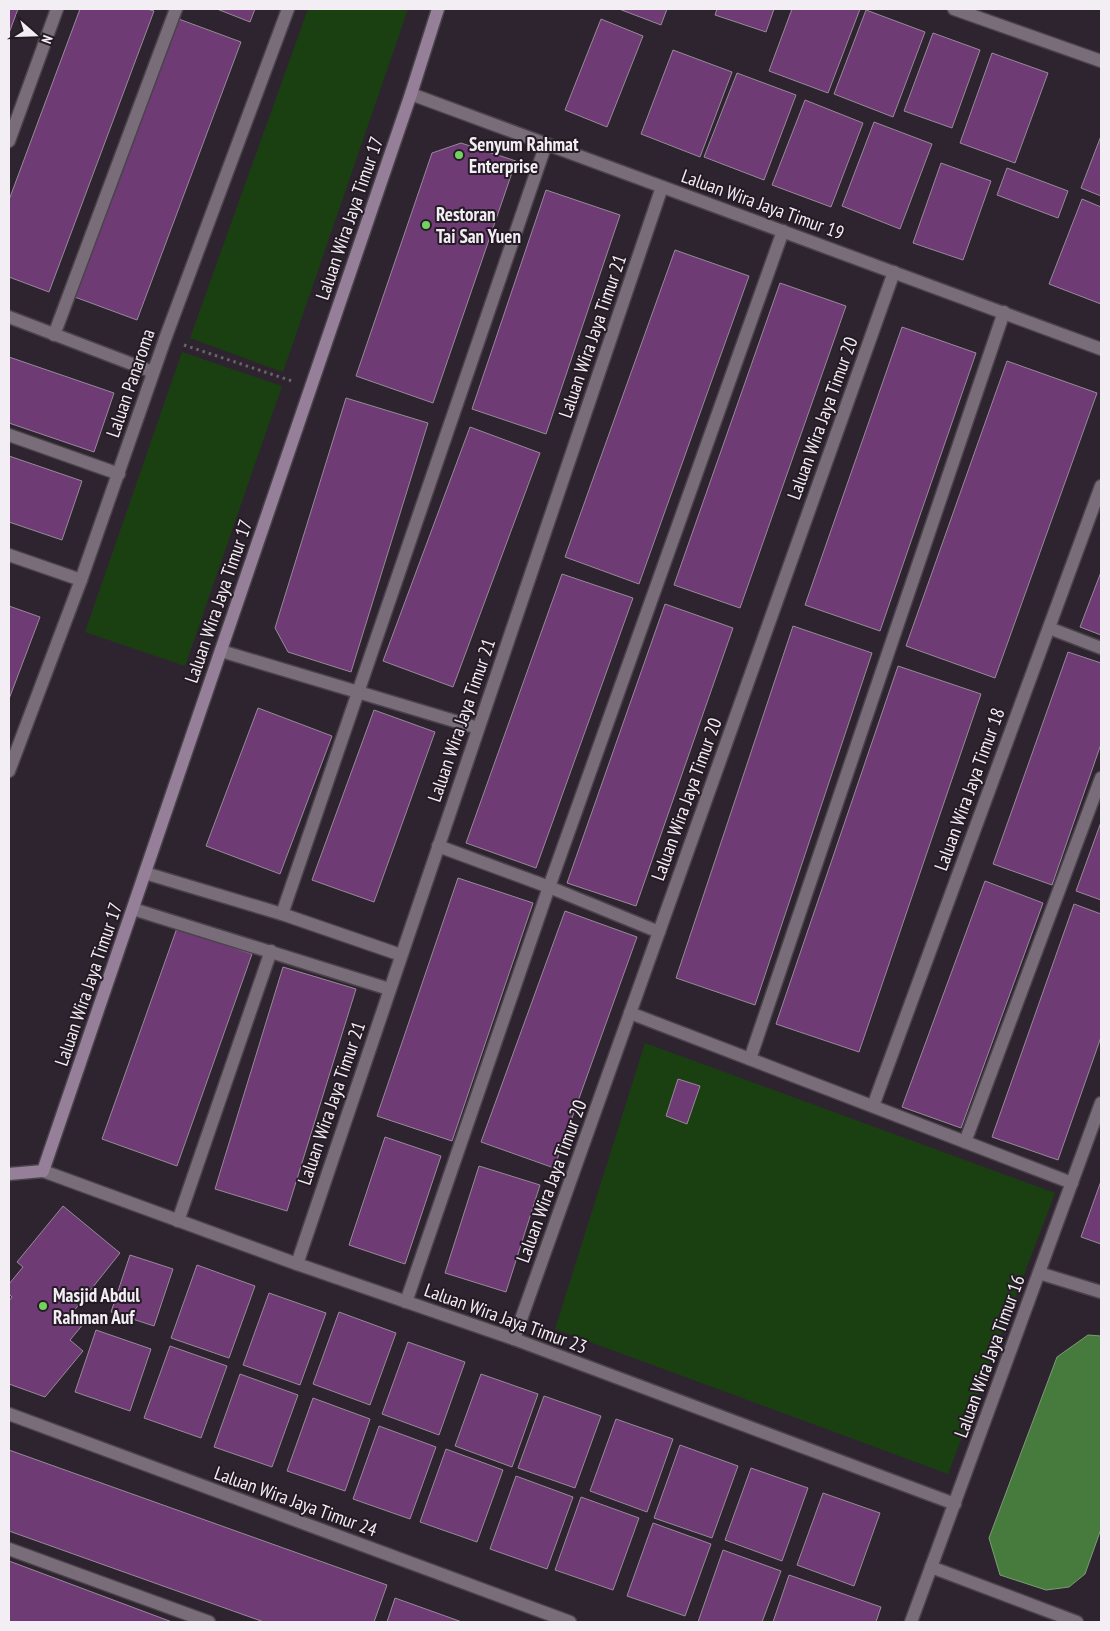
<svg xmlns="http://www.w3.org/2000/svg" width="1110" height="1631" font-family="'PT Sans Narrow',sans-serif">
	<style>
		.green { fill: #1a4012 }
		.water { fill: #477a3d; stroke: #7b9c74 }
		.building { fill: #6e3b74; stroke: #968a98 }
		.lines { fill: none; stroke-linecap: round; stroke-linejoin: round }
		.lane-casing { stroke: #4b434c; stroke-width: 15 }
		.street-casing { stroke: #4b434c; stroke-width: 15 }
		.secondary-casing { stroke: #4b434c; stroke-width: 15 }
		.path { stroke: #6b626c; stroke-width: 3; stroke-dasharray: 2.5 4; stroke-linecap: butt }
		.lane { stroke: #796d7a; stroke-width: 12 }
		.street { stroke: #796d7a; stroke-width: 12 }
		.secondary { stroke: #967f99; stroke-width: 12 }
		.poi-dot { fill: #71d35e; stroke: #241b25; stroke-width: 2 }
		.labels { text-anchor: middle; stroke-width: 4; stroke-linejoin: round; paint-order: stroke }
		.poi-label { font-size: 19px; font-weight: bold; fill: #f3edf4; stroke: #241b25; text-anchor: start }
		.street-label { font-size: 19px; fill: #f3edf4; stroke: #241b25 }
	</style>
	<rect width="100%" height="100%" fill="#2e242f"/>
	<g class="green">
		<polygon points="308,9 408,9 283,372 190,338"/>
		<polygon points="182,352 282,386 185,666 85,632"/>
		<polygon points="645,1043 1055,1193 948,1474 555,1329"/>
	</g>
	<polygon class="water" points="1088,1335 1101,1336 1101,1529 1085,1574 1069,1587 1046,1590 1000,1575 989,1538 1057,1357"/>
	<g class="building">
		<polygon points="9,9 18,9 9,33"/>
		<polygon points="80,9 147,9 154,11 49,292 9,277 9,200"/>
		<polygon points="217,9 255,9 250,22"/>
		<polygon points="619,9 667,9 661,25"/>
		<polygon points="717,9 774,9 766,32 715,15"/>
		<polygon points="792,9 860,9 828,93 769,71"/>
		<polygon points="866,10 925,32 893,117 834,94"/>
		<polygon points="176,18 241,42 137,320 72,296"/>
		<polygon points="601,19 643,36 607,127 565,110"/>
		<polygon points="933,33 980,50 952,128 904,111"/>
		<polygon points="673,50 732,72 700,157 641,134"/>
		<polygon points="992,53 1048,73 1015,163 960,143"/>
		<polygon points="737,73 796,95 764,180 704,157"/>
		<polygon points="805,100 863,123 831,207 772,185"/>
		<polygon points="874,122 932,144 900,229 842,206"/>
		<polygon points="1101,136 1101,196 1081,188"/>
		<polygon points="461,143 516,161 433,403 356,376 432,153"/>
		<polygon points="941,163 991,181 963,260 913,243"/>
		<polygon points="1007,168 1068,191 1058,218 997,195"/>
		<polygon points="546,190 620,215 546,434 472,409"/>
		<polygon points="1082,199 1101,207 1101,304 1049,284"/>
		<polygon points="675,250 749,276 639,584 565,557"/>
		<polygon points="780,283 846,306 740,608 674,585"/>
		<polygon points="902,327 976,353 880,631 805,605"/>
		<polygon points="9,357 114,393 94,452 9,423"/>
		<polygon points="1007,361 1097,393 995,678 906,646"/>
		<polygon points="346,398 428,423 351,672 288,652 275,628"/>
		<polygon points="470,427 540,453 453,687 383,661"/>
		<polygon points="9,456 82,481 62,540 9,522"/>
		<polygon points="1101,572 1101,635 1080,627"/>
		<polygon points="562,574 633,598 536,868 466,843"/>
		<polygon points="665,604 733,628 636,906 567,883"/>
		<polygon points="9,606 40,617 9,699"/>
		<polygon points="793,626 872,653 755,1005 676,978"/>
		<polygon points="1068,652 1101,663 1101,744 1052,885 993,864"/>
		<polygon points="898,666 981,694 859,1052 776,1024"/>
		<polygon points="258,708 332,736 280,874 206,846"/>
		<polygon points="374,710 435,732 374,902 312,880"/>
		<polygon points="1101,822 1101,900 1076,891"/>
		<polygon points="458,878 533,903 452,1141 377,1116"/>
		<polygon points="985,881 1043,903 961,1128 902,1107"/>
		<polygon points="1074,904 1101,914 1101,1037 1058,1160 992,1137"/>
		<polygon points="565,911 637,937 554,1168 481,1142"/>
		<polygon points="177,928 252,954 177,1166 102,1139"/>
		<polygon points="283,967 356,989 287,1211 215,1189"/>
		<polygon points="678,1079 700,1086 687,1124 666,1116"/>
		<polygon points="385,1137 441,1156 405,1264 349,1245"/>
		<polygon points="479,1166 540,1185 506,1292 445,1273"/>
		<polygon points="1101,1181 1101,1244 1081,1237"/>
		<polygon points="63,1206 120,1253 73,1312 85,1322 70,1340 83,1351 45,1397 9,1384 9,1301 12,1297 9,1294 9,1284 23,1267 17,1262"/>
		<polygon points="130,1255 173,1269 154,1326 111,1312"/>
		<polygon points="197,1265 255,1286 229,1358 171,1338"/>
		<polygon points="269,1293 326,1313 300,1385 243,1365"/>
		<polygon points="339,1312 396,1333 370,1405 313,1384"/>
		<polygon points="96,1330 151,1349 130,1411 75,1392"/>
		<polygon points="408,1342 465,1362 439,1435 382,1414"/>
		<polygon points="170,1346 227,1366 201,1438 144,1418"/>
		<polygon points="240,1374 298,1395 272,1467 214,1447"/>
		<polygon points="481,1374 538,1394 512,1467 455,1446"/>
		<polygon points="544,1396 601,1416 575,1488 518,1468"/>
		<polygon points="313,1398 370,1419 345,1491 287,1471"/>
		<polygon points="616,1419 673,1439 647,1512 590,1491"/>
		<polygon points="379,1426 436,1447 410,1519 353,1499"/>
		<polygon points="680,1445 738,1466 712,1538 654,1518"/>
		<polygon points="446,1449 503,1470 477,1542 420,1522"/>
		<polygon points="9,1450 387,1585 374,1622 264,1622 9,1531"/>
		<polygon points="751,1468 808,1488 782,1561 725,1540"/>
		<polygon points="516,1476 573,1497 547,1569 490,1549"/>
		<polygon points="823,1493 880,1513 854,1586 797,1565"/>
		<polygon points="581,1497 639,1518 613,1590 555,1570"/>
		<polygon points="653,1523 711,1544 685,1616 627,1596"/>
		<polygon points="723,1550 781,1571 762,1622 698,1622"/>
		<polygon points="9,1561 172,1622 9,1622"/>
		<polygon points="789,1575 881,1607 876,1622 773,1622"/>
		<polygon points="395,1598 462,1622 387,1622"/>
	</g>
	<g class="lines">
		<g class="lane-casing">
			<g id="lane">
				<polyline points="54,335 176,9"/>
				<polyline points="9,435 119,474"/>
				<polyline points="438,846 549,887 659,932"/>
				<polyline points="133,909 389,989"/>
				<polyline points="750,1059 1004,312"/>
				<polyline points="965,1142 1101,778"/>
				<polyline points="406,1302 549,887 783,231"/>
				<polyline points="9,1549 209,1622"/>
			</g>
		</g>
		<g class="street-casing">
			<g id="street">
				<polyline points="954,9 1101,61"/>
				<polyline points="411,94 1101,349"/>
				<polyline points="9,141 57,9"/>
				<polyline points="9,317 153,372"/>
				<polyline points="9,555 81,580"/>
				<polyline points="1049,628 1101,648"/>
				<polyline points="221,651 478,728"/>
				<polyline points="9,771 81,580 165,339 288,9"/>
				<polyline points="145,873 282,914 401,955"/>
				<polyline points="282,914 546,144"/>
				<polyline points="630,1013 1072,1183"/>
				<polyline points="873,1106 1101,486"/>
				<polyline points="43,1171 297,1264 514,1339 955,1504"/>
				<polyline points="178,1221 271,951"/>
				<polyline points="297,1264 662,187"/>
				<polyline points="1039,1273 1101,1292"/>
				<polyline points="514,1339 894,272"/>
				<polyline points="9,1414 570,1622"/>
				<polyline points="931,1567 1077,1622"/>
				<polyline points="911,1622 1101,1103"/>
			</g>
		</g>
		<g class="secondary-casing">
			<polyline id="secondary" points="9,1174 43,1171 411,94 438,9"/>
		</g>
		<polyline class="path" points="184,345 292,381"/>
		<use href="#lane" class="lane"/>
		<use href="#street" class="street"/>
		<use href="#secondary" class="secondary"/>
	</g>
	<g class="poi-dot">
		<circle cx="459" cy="155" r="5"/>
		<circle cx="426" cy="225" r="5"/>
		<circle cx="43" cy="1306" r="5"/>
	</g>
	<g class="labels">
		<g class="poi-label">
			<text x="469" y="151">Senyum Rahmat<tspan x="469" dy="22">Enterprise</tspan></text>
			<text x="436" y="221">Restoran<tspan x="436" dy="22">Tai San Yuen</tspan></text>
			<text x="53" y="1302">Masjid Abdul<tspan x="53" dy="22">Rahman Auf</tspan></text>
		</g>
		<g class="street-label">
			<text transform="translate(763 204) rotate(20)" y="7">Laluan Wira Jaya Timur 19</text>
			<text transform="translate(349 218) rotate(-71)" y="7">Laluan Wira Jaya Timur 17</text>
			<text transform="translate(592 336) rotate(-71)" y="7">Laluan Wira Jaya Timur 21</text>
			<text transform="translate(130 383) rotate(-71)" y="7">Laluan Panaroma</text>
			<text transform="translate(822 418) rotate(-70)" y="7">Laluan Wira Jaya Timur 20</text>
			<text transform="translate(218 601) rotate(-71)" y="7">Laluan Wira Jaya Timur 17</text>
			<text transform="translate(461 720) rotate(-71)" y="7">Laluan Wira Jaya Timur 21</text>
			<text transform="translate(969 789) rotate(-70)" y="7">Laluan Wira Jaya Timur 18</text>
			<text transform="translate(686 799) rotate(-70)" y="7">Laluan Wira Jaya Timur 20</text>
			<text transform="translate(88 984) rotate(-71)" y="7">Laluan Wira Jaya Timur 17</text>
			<text transform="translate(331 1103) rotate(-71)" y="7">Laluan Wira Jaya Timur 21</text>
			<text transform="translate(551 1181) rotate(-70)" y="7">Laluan Wira Jaya Timur 20</text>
			<text transform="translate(506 1318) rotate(20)" y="7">Laluan Wira Jaya Timur 23</text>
			<text transform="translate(989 1356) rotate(-70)" y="7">Laluan Wira Jaya Timur 16</text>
			<text transform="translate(296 1501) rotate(20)" y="7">Laluan Wira Jaya Timur 24</text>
		</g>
	</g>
	<rect width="1110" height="1631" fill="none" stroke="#f3edf4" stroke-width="20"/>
	<g transform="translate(35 35) rotate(110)" stroke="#241b25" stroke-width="4" paint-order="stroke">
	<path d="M0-4L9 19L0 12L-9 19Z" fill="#f3edf4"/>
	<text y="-8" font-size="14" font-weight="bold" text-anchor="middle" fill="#f3edf4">N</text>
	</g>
</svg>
